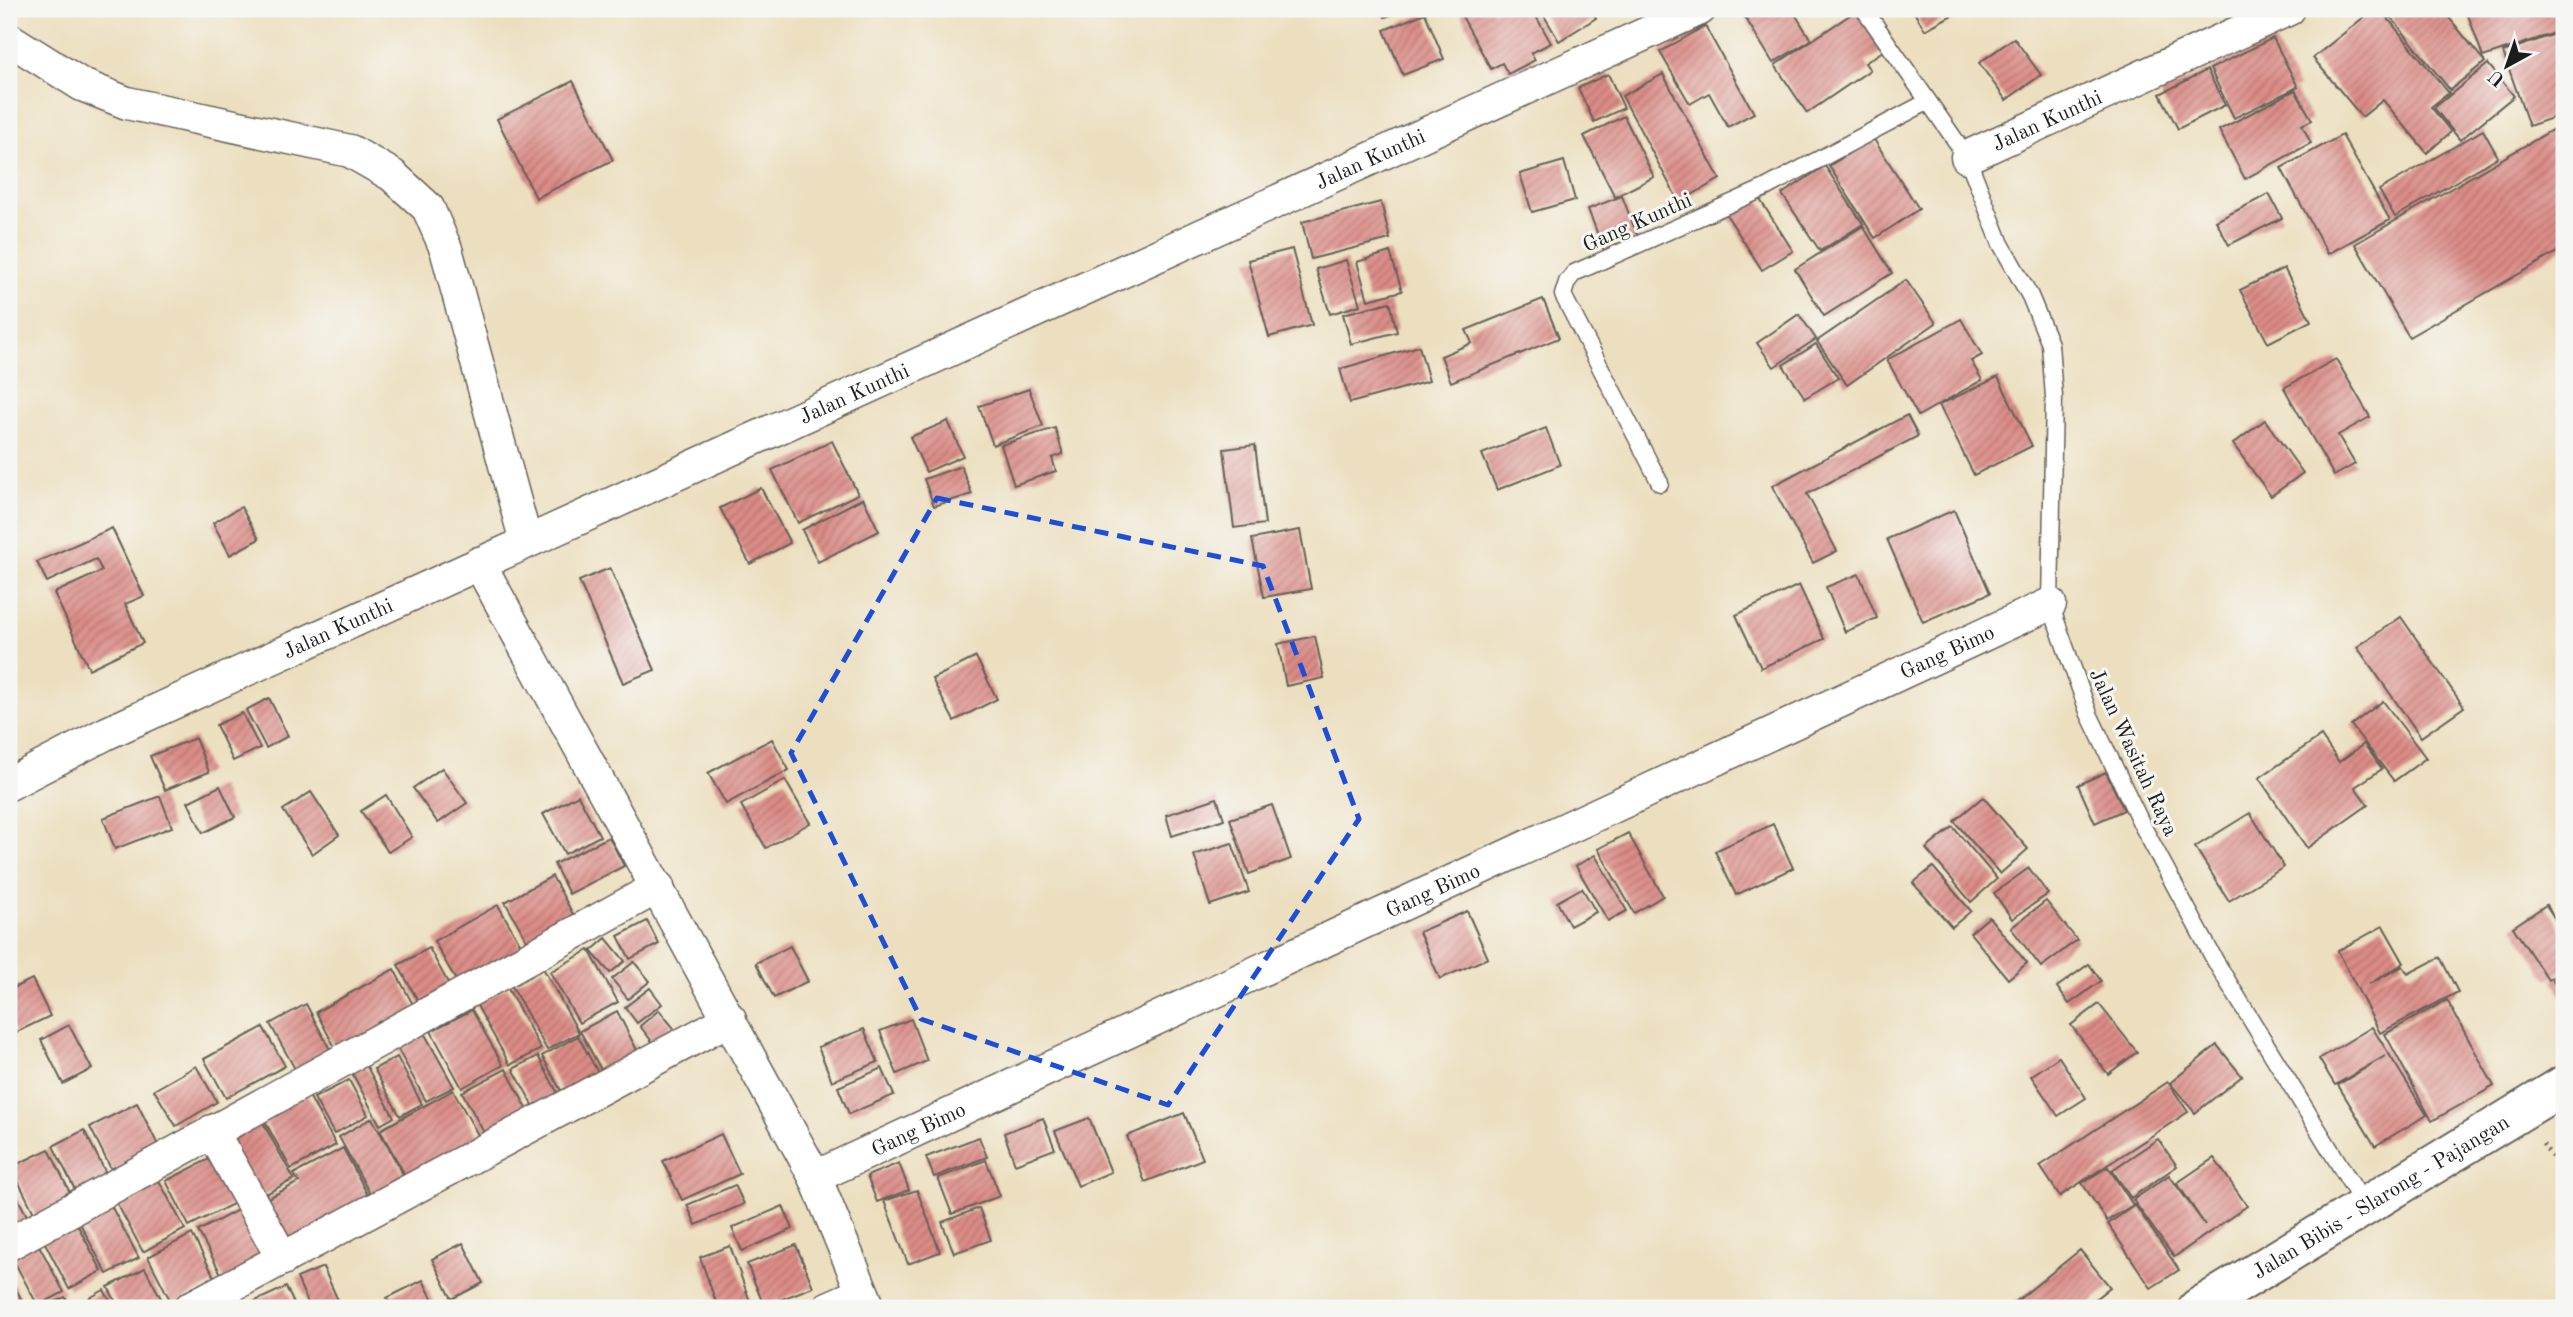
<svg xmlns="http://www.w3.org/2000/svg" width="2573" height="1317" font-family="'Old Standard TT',serif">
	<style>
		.building { fill: url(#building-hatch) }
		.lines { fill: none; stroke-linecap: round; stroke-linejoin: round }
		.service-casing { stroke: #656055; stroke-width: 19 }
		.minor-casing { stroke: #656055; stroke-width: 35 }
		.secondary-casing { stroke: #656055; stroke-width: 42 }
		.path { stroke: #656055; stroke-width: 4.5; stroke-dasharray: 2 5; stroke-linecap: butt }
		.service { stroke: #fff; stroke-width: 16 }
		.minor { stroke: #fff; stroke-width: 32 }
		.secondary { stroke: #fff; stroke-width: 38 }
		.marked { fill: none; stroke: #1d4ed8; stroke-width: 5; stroke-dasharray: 14 9; stroke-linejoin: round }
		.labels { text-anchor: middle; stroke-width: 6; stroke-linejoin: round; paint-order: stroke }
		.street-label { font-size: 21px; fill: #1c1c1c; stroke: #f6f6f2 }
	</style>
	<defs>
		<pattern id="building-hatch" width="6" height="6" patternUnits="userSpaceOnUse" patternTransform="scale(1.75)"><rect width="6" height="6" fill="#dc8c87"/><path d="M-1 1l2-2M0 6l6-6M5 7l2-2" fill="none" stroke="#b2726e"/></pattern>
	</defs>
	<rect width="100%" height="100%" fill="#f6f6f2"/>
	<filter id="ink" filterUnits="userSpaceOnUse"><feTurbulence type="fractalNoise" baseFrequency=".0143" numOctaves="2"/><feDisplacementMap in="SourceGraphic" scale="14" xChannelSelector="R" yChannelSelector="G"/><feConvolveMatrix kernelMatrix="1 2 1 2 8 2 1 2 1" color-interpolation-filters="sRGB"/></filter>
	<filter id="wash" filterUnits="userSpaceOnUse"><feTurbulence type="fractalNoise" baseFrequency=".00686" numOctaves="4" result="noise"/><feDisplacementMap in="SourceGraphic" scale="28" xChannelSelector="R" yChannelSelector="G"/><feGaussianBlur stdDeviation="1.57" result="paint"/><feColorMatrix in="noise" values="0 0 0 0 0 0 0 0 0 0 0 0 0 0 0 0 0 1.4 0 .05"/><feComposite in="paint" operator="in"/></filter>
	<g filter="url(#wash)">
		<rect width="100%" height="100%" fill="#ecdfbf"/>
		<g id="blocks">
			<g class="building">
				<polygon points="1381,9 1409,9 1385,17"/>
				<polygon points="1458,9 1532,9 1551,43 1531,53 1535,60 1508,74 1502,63 1491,69"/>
				<polygon points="1540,9 1590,9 1596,18 1559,41"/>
				<polygon points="1759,9 1792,9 1811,40 1773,63 1745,17"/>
				<polygon points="1912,9 1963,9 1925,30"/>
				<polygon points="2374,9 2380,9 2449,93 2431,107 2451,132 2427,153 2383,100 2362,117 2313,58"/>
				<polygon points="2399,9 2442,9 2485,62 2450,90 2390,16"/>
				<polygon points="2466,9 2564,9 2564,30 2483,57"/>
				<polygon points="1856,11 1883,51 1865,63 1870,70 1807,113 1775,65"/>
				<polygon points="1425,13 1444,59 1403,75 1384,30"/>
				<polygon points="1705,26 1754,113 1728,127 1709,93 1690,104 1660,52"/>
				<polygon points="2564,31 2564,114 2529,126 2503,52"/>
				<polygon points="2014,38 2041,75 2006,100 1979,63"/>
				<polygon points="2273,38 2298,87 2234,118 2210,69"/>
				<polygon points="2488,64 2514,96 2460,140 2434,108"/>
				<polygon points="2207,70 2225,105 2178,129 2160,94"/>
				<polygon points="1608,74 1624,108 1594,122 1578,88"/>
				<polygon points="1663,74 1720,179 1679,202 1622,96"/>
				<polygon points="573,81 613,160 536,198 497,119"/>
				<polygon points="2295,90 2312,120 2302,125 2311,143 2245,179 2219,130"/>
				<polygon points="1624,116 1654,177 1615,197 1584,136"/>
				<polygon points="2564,123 2564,248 2409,337 2355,244"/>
				<polygon points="2483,130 2498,157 2395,217 2379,190"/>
				<polygon points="2342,135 2390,220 2328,254 2281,168"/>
				<polygon points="1873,138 1919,209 1875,238 1829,166"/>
				<polygon points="1564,161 1575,200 1532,212 1520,174"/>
				<polygon points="1825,166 1863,224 1820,251 1782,194"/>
				<polygon points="2269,194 2282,218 2229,245 2216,221"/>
				<polygon points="1757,195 1793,251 1762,270 1726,214"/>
				<polygon points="1622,196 1639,240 1605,253 1588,209"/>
				<polygon points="1381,202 1390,239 1311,259 1302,222"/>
				<polygon points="1863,226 1892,273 1824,316 1795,269"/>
				<polygon points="1292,249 1312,325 1269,337 1248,260"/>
				<polygon points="1390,252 1402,291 1368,300 1357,262"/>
				<polygon points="1346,260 1360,305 1330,314 1316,269"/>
				<polygon points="2284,268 2311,321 2268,343 2240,290"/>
				<polygon points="1906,280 1936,323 1847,385 1817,341"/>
				<polygon points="1543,299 1559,338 1451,382 1441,356 1472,343 1466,330"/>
				<polygon points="1390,302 1397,332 1351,344 1343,314"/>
				<polygon points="1799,314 1816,339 1774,367 1757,343"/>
				<polygon points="1961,319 1982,355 1971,361 1982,380 1918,416 1887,360"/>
				<polygon points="1816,344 1838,378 1805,398 1783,365"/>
				<polygon points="1419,346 1429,381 1350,403 1340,369"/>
				<polygon points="2336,359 2370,417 2338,435 2355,464 2334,476 2284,388"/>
				<polygon points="1998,377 2032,446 1974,475 1939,405"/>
				<polygon points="1029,389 1043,426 993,445 979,406"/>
				<polygon points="1907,415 1918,436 1807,494 1837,551 1813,563 1772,486"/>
				<polygon points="2265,420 2303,473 2271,496 2233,444"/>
				<polygon points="948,421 963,456 926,472 910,437"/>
				<polygon points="1055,428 1063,454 1052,458 1056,471 1014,485 1001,445"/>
				<polygon points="1546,428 1560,465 1497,490 1482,454"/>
				<polygon points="832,441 858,494 798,523 772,470"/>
				<polygon points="1255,445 1265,524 1234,528 1224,449"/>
				<polygon points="961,466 972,494 934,506 924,479"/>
				<polygon points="761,488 790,543 750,564 720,508"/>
				<polygon points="863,498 879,531 818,562 802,530"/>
				<polygon points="241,507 259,539 230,555 213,523"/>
				<polygon points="1954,510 1990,593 1923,622 1887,539"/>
				<polygon points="112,528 144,596 125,604 143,643 89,669 54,593 102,571 96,559 47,582 37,562"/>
				<polygon points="1300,530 1311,589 1264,597 1252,539"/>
				<polygon points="610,568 655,670 623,683 579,581"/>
				<polygon points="1859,574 1877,618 1845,632 1826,587"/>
				<polygon points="1799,585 1824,639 1761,668 1736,615"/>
				<polygon points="2401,617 2464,707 2421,737 2357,647"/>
				<polygon points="1315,636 1324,678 1286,686 1278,644"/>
				<polygon points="976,657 997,699 954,721 932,679"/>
				<polygon points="269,698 288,736 266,748 246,710"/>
				<polygon points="2383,701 2426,758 2394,781 2351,725"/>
				<polygon points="242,713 260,748 233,761 216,725"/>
				<polygon points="2321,736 2339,762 2364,744 2382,769 2355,787 2368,805 2307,848 2259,778"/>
				<polygon points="195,738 209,772 165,790 150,756"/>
				<polygon points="772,739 789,770 726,804 708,773"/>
				<polygon points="442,768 467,803 438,823 413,788"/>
				<polygon points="2106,772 2124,810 2095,823 2078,785"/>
				<polygon points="785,780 810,823 766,848 741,805"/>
				<polygon points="220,786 235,817 203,833 188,802"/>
				<polygon points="311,792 339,835 312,854 283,810"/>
				<polygon points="386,795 412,837 388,852 361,811"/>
				<polygon points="578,795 600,836 565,854 543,814"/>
				<polygon points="160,796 172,827 115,849 103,818"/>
				<polygon points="1983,797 2028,849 2000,874 1954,821"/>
				<polygon points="1217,798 1224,819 1172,836 1166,815"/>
				<polygon points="1272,805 1291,859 1249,874 1230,819"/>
				<polygon points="2250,813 2284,867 2229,901 2195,847"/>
				<polygon points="1773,824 1793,868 1736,895 1715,851"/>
				<polygon points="1953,827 1997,879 1971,902 1926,849"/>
				<polygon points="1628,833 1663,896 1634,913 1598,849"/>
				<polygon points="609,837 624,866 569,894 554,864"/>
				<polygon points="1232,843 1249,892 1210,905 1194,855"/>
				<polygon points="1595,855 1627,911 1608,921 1576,866"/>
				<polygon points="1933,867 1971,911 1952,927 1913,883"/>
				<polygon points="2029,868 2048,894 2012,919 1994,893"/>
				<polygon points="552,876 578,923 532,949 505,902"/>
				<polygon points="1582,888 1596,912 1570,926 1557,902"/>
				<polygon points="2046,901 2077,940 2041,967 2011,928"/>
				<polygon points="498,905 525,952 460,988 434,941"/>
				<polygon points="2546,905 2564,933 2564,970 2548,980 2513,927"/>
				<polygon points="1467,911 1488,958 1440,979 1419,932"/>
				<polygon points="1989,917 2027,963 2008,979 1970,933"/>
				<polygon points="647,921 659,944 630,959 618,936"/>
				<polygon points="2383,926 2404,963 2369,984 2403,966 2408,974 2440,957 2458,992 2380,1033 2338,951"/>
				<polygon points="606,938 625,961 610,973 591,951"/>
				<polygon points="790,946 808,981 774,998 756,963"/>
				<polygon points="429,948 453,992 422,1008 398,965"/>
				<polygon points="589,950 618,1002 579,1023 550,972"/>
				<polygon points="634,962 650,981 628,999 612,979"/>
				<polygon points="2089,964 2101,981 2069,1004 2057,987"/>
				<polygon points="543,968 579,1033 547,1050 511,985"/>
				<polygon points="394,969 417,1012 339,1055 316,1012"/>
				<polygon points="2564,972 2564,999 2552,979"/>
				<polygon points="32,979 50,1016 15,1033 9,1019 9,990"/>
				<polygon points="507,987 541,1049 510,1065 476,1004"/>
				<polygon points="650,988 662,1004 637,1023 625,1007"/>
				<polygon points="2447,1000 2494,1086 2432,1121 2385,1034"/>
				<polygon points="306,1004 335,1059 300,1078 270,1024"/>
				<polygon points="2099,1004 2137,1052 2108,1074 2071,1025"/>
				<polygon points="472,1010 503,1065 462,1088 431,1031"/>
				<polygon points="659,1010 677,1032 657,1048 640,1026"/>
				<polygon points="617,1011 642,1060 606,1079 580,1031"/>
				<polygon points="911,1019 927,1061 897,1074 880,1031"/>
				<polygon points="69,1025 92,1069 63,1084 41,1040"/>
				<polygon points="263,1027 285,1066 226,1098 204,1059"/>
				<polygon points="2372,1027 2427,1115 2375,1146 2338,1085 2385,1056 2335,1085 2319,1059"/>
				<polygon points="422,1029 454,1087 426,1101 395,1044"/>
				<polygon points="864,1029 878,1062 832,1081 818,1047"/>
				<polygon points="578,1036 601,1078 565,1098 542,1056"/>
				<polygon points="2217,1045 2242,1076 2195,1113 2170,1083"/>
				<polygon points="538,1056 562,1101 538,1114 513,1069"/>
				<polygon points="397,1057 422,1104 400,1116 374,1069"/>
				<polygon points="2059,1057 2086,1098 2058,1116 2031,1076"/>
				<polygon points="366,1065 394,1117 380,1125 352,1073"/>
				<polygon points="196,1066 217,1102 176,1126 154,1090"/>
				<polygon points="882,1068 894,1095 849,1114 838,1087"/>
				<polygon points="506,1069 532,1118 489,1142 462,1092"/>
				<polygon points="349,1080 368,1115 334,1134 314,1098"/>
				<polygon points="2168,1082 2188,1112 2060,1196 2040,1166"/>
				<polygon points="453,1090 483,1144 410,1184 380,1130"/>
				<polygon points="308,1094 336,1145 291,1169 263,1118"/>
				<polygon points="137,1103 161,1151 114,1175 90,1127"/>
				<polygon points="257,1112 294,1179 255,1200 219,1133"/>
				<polygon points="1184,1113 1203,1159 1145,1182 1127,1136"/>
				<polygon points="372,1118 408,1183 374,1201 339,1137"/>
				<polygon points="1043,1118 1055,1149 1015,1164 1004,1133"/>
				<polygon points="1089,1118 1111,1172 1078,1186 1055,1131"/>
				<polygon points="84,1130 110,1181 78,1196 53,1146"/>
				<polygon points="721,1134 740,1174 682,1200 663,1161"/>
				<polygon points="979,1137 987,1157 934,1177 926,1157"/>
				<polygon points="2158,1139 2177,1166 2131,1198 2112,1170"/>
				<polygon points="343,1148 374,1207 283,1253 257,1204 299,1182 294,1174"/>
				<polygon points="49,1149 73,1199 36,1217 11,1167"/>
				<polygon points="213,1157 237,1202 189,1226 166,1181"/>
				<polygon points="2214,1158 2247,1206 2174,1257 2133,1200 2169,1175 2205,1225 2177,1183"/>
				<polygon points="986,1160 1000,1196 952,1214 938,1178"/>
				<polygon points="899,1163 909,1190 877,1202 867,1176"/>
				<polygon points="2108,1167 2133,1205 2107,1221 2082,1183"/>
				<polygon points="156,1175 185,1229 143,1252 114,1198"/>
				<polygon points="9,1181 28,1218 9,1228"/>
				<polygon points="735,1185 744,1204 696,1225 687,1205"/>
				<polygon points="917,1190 940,1252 908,1264 884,1201"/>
				<polygon points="109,1202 139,1258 107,1274 77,1218"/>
				<polygon points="2135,1205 2179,1270 2151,1288 2108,1224"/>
				<polygon points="245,1206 273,1258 226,1283 198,1231"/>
				<polygon points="783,1206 793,1229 742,1251 732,1228"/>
				<polygon points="979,1208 991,1240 954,1253 942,1222"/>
				<polygon points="77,1224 102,1271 69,1289 44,1241"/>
				<polygon points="192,1234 217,1282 172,1304 148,1257"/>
				<polygon points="35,1238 64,1292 38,1306 9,1252"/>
				<polygon points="463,1243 483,1283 452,1299 432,1259"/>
				<polygon points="796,1245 813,1287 764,1306 747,1264"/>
				<polygon points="730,1246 752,1307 748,1308 718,1308 700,1257"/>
				<polygon points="2080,1250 2110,1287 2084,1308 2008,1308"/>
				<polygon points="323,1267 341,1307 339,1308 310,1308 297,1278"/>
				<polygon points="145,1268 165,1306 119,1308 108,1287"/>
				<polygon points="9,1276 26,1308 9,1308"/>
				<polygon points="423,1280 437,1308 393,1308 387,1298"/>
				<polygon points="286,1287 296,1308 251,1308 249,1304"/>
				<polygon points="104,1290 114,1308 79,1308 77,1305"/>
				<polygon points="65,1297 72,1308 44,1308"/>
			</g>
		</g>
	</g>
	<g filter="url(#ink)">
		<use href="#blocks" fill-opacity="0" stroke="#656055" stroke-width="2"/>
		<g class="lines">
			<g class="service-casing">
				<g id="service">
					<polyline points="1864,9 1967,157 2001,244 2030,296 2050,344 2054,397 2050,604 2089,714 2142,825 2217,964 2364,1205"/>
					<polyline points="1660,483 1563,295 1567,282 1574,273 1765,188 1927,102"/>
				</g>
			</g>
			<g class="minor-casing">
				<g id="minor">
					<polyline points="9,39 82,85 127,103 350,151 392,175 428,208 446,249 526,542"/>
					<path id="s1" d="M1967,157L2289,9"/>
					<polyline points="479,563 815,1177 869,1308"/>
					<path id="s2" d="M9,784L107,733L1700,9"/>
					<polyline points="212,1131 283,1259"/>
					<path id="s3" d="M815,1177L2050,604"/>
					<polyline points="9,1244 658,887"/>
					<polyline points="190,1308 730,1019"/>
					<polyline points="828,1308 862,1293"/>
				</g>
			</g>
			<g class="secondary-casing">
				<g id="secondary">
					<path id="s4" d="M2198,1308L2564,1085"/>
				</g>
			</g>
			<polyline class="path" points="2543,1144 2564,1174"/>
			<use href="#service" class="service"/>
			<use href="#minor" class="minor"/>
			<use href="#secondary" class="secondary"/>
		</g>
	</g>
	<path class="marked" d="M937,498L1263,566L1359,819L1168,1105L921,1019L791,753Z"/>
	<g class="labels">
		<g class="street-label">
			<text dy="7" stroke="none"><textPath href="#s1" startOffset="88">Jalan Kunthi</textPath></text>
			<text dy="7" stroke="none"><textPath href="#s2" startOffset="1498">Jalan Kunthi</textPath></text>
			<text transform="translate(1637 222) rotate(-24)" y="7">Gang Kunthi</text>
			<text dy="7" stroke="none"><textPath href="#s2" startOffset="931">Jalan Kunthi</textPath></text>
			<text dy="7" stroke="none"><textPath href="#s2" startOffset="364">Jalan Kunthi</textPath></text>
			<text dy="7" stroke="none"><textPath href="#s3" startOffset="1248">Gang Bimo</textPath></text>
			<text transform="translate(2134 752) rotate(65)" y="7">Jalan Wasitah Raya</text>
			<text dy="7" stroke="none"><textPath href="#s3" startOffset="681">Gang Bimo</textPath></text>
			<text dy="7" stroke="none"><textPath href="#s3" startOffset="114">Gang Bimo</textPath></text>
			<text dy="7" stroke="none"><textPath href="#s4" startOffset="214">Jalan Bibis - Slarong - Pajangan</textPath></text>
		</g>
	</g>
	<rect width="2573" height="1317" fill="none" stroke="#f6f6f2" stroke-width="35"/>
	<g transform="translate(2507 66) rotate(220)" stroke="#f6f6f2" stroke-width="5" paint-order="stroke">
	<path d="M0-5L12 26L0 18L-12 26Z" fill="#1c1c1c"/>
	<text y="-10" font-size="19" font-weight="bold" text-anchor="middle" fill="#1c1c1c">U</text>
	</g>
</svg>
